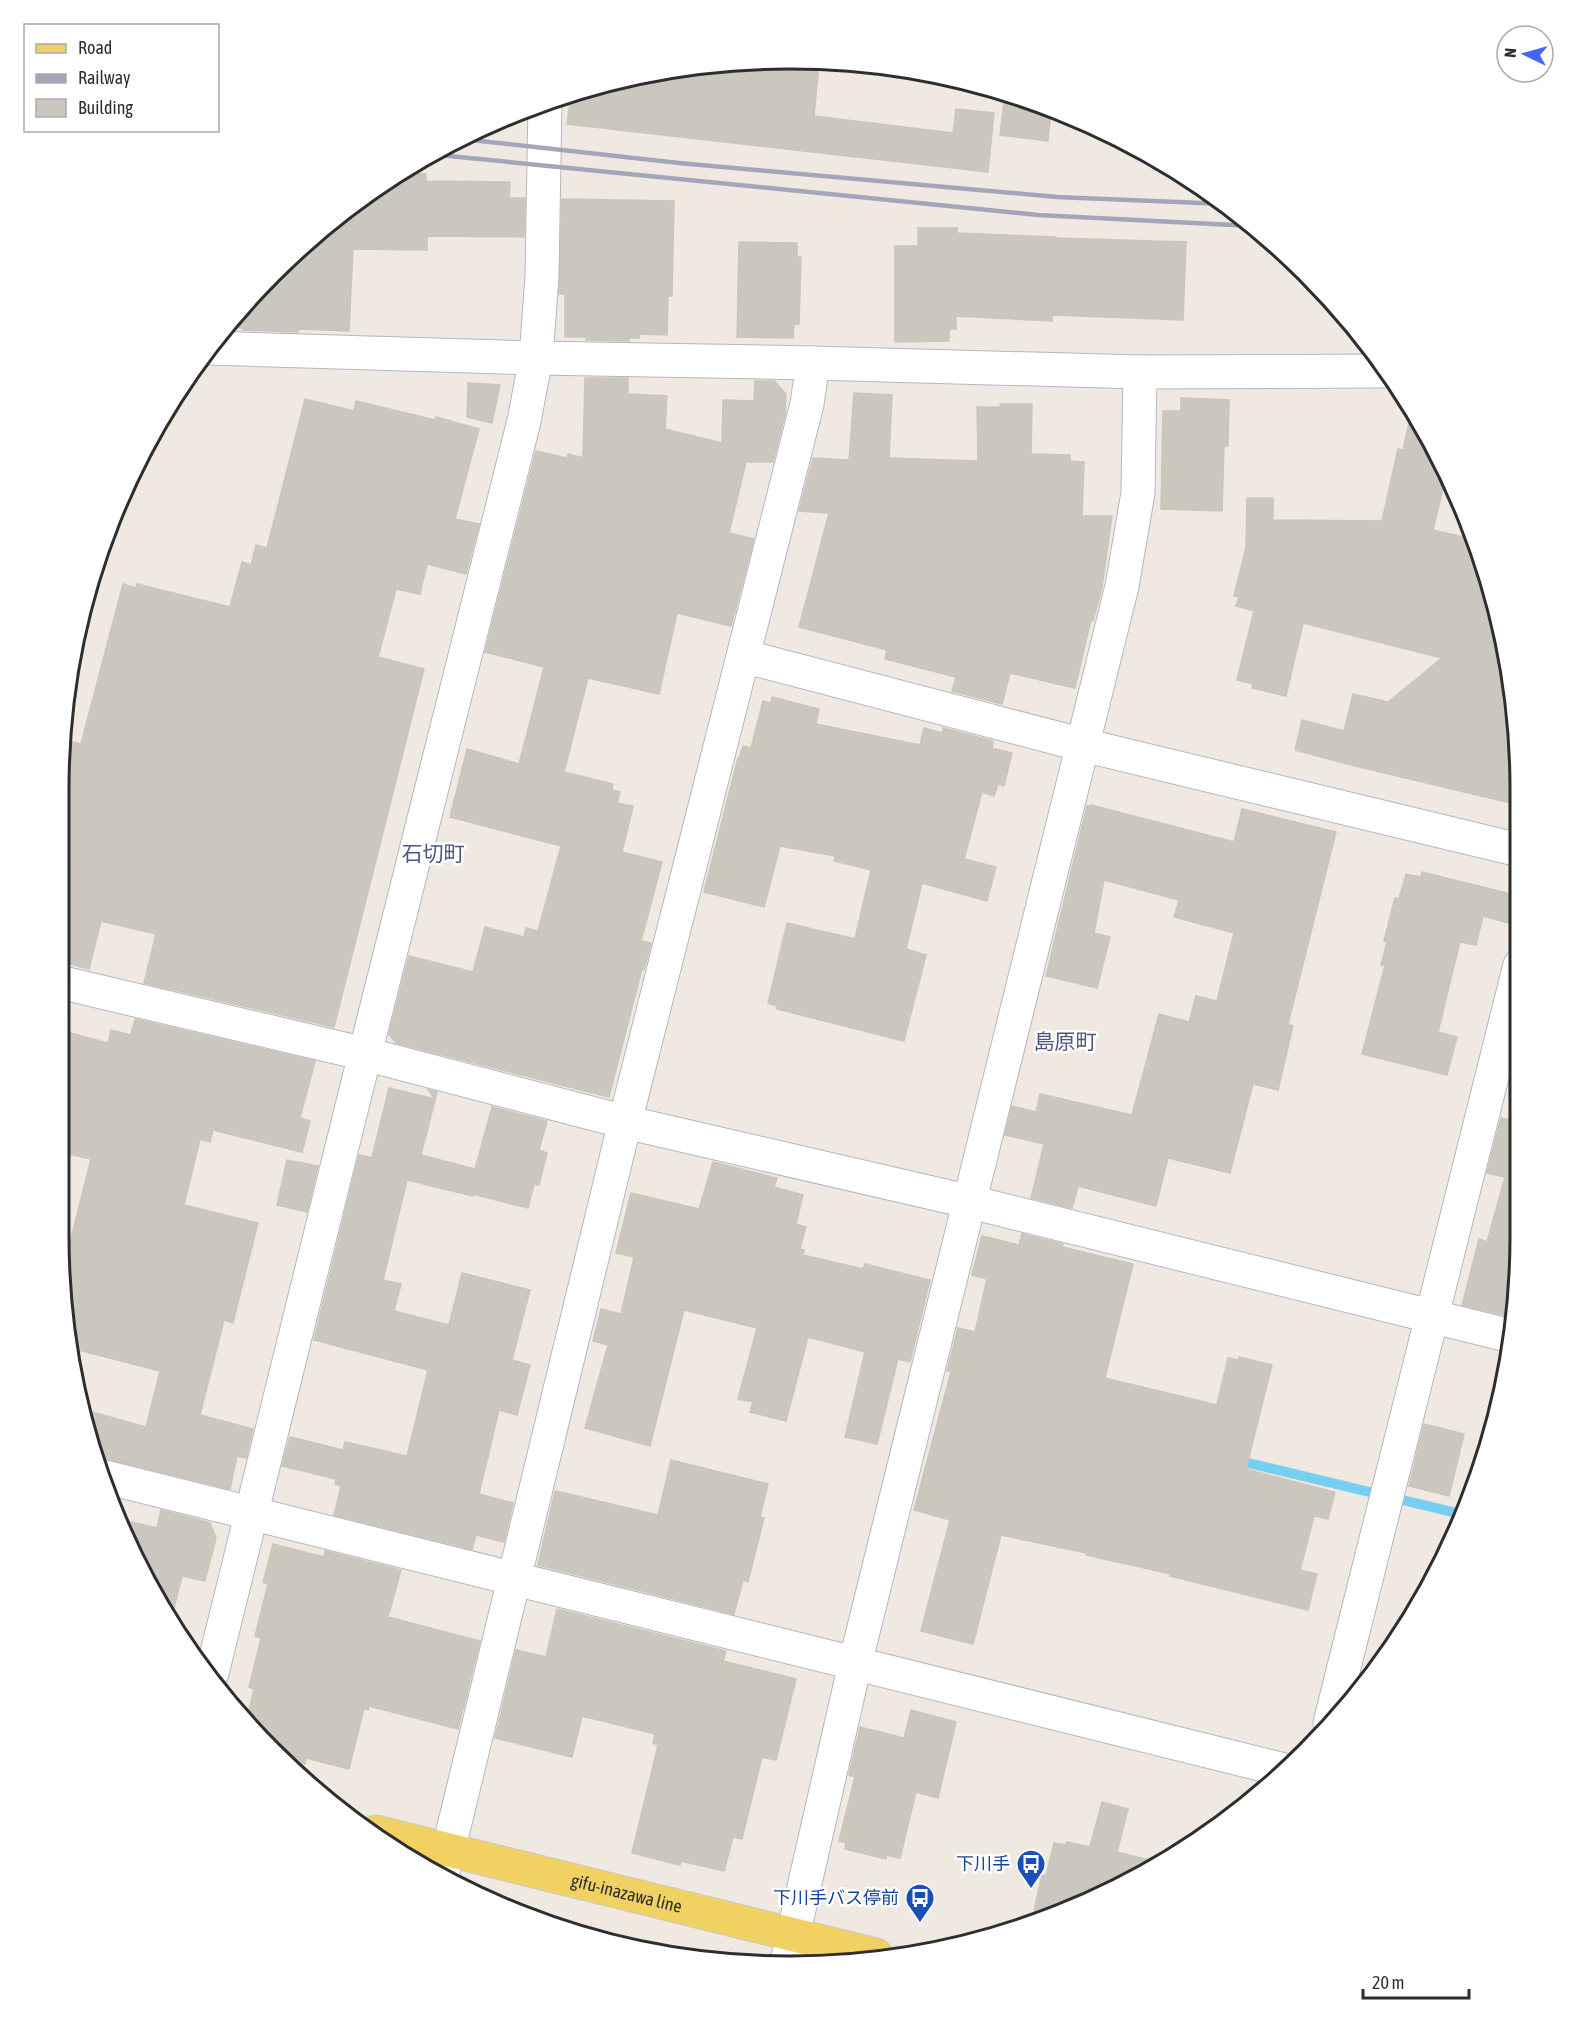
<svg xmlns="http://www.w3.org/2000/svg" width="1579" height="2025" font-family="'Asap Condensed','Noto Sans JP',sans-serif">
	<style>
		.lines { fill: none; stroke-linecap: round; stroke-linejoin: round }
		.stream { stroke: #75cff0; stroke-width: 10 }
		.building { fill: #cbc7bf; stroke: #cbc5ba; stroke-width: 1.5 }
		.minor-casing { stroke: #b4b7c1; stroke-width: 35 }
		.major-casing { stroke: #c9c9c9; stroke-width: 35 }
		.minor { stroke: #fff; stroke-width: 33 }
		.major { stroke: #f2d163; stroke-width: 33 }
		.rail { stroke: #a3a6b8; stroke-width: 4.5 }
		.labels { text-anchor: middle; stroke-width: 5; stroke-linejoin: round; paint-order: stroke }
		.transit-label { font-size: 18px; fill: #164399; stroke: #fff; text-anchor: end }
		.street-label { font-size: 18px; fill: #2e2e2e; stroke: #fff }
		.quarter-label { font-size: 21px; fill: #4d5680; stroke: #fff }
		.rim { fill: none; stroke: #2e2e2e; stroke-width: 3 }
	</style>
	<rect width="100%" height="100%" fill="#efe9e1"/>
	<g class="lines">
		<polyline class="stream" points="1236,1460 1465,1515"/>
	</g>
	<g class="building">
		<polygon points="810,61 811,63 819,64 814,116 953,133 956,109 994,113 988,172 567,124 571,94 694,65"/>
		<polygon points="1005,93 1051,111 1048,141 1000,135"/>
		<polygon points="401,173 426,174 426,181 510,182 509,198 525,198 524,237 427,236 427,250 353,249 349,331 298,329 298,332 243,330 244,328 226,327 306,242 324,243 324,228"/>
		<polygon points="562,199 674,201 672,296 668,296 667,335 639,334 639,338 629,338 629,341 586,340 586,337 565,337 565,294 559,294"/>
		<polygon points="918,228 957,228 957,233 1056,237 1056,238 1186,242 1183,320 1052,315 1052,321 956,316 956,329 949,329 949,341 895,342 895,246 918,246"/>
		<polygon points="739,242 797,243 797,257 801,257 799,324 794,324 793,338 737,337"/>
		<polygon points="585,378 628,378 628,394 667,396 665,429 722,443 723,400 754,401 755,381 774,381 786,394 785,415 773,462 746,462 729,533 754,539 731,626 677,613 659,694 588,678 564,772 613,784 612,790 620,792 617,803 633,806 622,852 662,862 641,941 651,943 644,970 642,969 609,1097 396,1043 389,1034 409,956 473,972 485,927 524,937 526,928 538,931 561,846 450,817 467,749 519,764 544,667 485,652 536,451 567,458 568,454 583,458"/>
		<polygon points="468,383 500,385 492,423 467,417"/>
		<polygon points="854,393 892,395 889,458 978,461 977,407 1000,407 1000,404 1032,404 1031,454 1070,455 1070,461 1084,462 1082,516 1112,516 1102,587 1093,621 1091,620 1075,688 1010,673 1002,704 952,691 956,677 885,659 887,650 799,627 829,513 799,511 813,458 849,460"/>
		<polygon points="1181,398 1229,400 1228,446 1224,446 1222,511 1161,509 1163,411 1181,411"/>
		<polygon points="305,399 354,411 356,401 435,420 436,417 479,429 455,519 479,524 466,574 427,564 420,594 396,589 378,657 424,669 334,1027 144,983 156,934 101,921 89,969 59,961 60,742 61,739 81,744 123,584 136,588 137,584 230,607 242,562 251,565 256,545 267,548"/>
		<polygon points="1412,409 1422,424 1446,476 1433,530 1475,540 1482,555 1519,741 1519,805 1347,764 1295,750 1302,720 1344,731 1353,694 1388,702 1442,658 1303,623 1286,696 1252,688 1253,684 1237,680 1254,611 1236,606 1239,597 1234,596 1246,548 1247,498 1273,498 1273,520 1382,521 1398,449 1403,450"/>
		<polygon points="772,697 819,709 816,724 920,745 924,728 942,733 943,728 993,741 992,748 1012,753 1004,786 998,784 994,796 982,792 964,859 996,867 987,901 922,883 906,949 926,955 904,1041 777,1009 777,1006 768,1003 787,923 855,939 871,870 834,861 835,856 780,846 764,907 704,892 738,758 739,759 743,746 751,748 763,701 771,703"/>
		<polygon points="1091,805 1234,842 1242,809 1336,832 1288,1024 1293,1026 1278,1090 1253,1084 1230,1173 1168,1158 1156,1206 1078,1186 1072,1208 1031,1198 1044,1144 1005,1135 1012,1106 1036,1112 1040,1094 1132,1115 1159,1014 1189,1022 1196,996 1217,1001 1234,933 1174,917 1179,900 1104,880 1094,933 1110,937 1097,988 1046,976 1087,806 1091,806"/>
		<polygon points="1422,872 1515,895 1508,923 1483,916 1476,945 1460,942 1438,1032 1457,1037 1447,1075 1362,1054 1385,965 1381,965 1387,942 1384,941 1395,898 1399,899 1406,874 1421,877"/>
		<polygon points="135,1019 315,1061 300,1118 310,1121 302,1152 213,1130 210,1142 200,1139 184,1205 258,1223 233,1323 224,1320 200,1415 253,1429 246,1458 237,1456 230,1489 96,1456 84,1425 81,1409 146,1427 160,1371 74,1349 63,1270 91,1159 59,1152 59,1030 108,1043 111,1030 131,1035"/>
		<polygon points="389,1088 435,1099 428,1090 437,1092 421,1155 475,1169 492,1107 547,1121 539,1150 547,1153 539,1185 534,1184 528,1208 473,1194 473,1196 407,1180 383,1280 401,1284 394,1311 449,1325 462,1273 530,1290 512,1360 530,1365 517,1415 499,1410 479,1494 513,1503 504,1542 476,1535 472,1549 334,1515 341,1486 335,1484 336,1479 282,1466 290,1437 343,1450 345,1442 407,1456 428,1370 314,1340 359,1155 372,1158"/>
		<polygon points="1501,1118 1520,1122 1520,1236 1512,1317 1462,1305 1479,1239 1487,1242 1505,1177 1487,1173"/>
		<polygon points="287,1160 318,1166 307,1212 277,1205"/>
		<polygon points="713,1162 777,1178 774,1187 803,1195 796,1224 806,1227 800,1249 804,1250 803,1255 863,1269 865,1264 930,1280 910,1362 898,1359 877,1444 845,1437 865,1352 808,1337 786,1421 750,1412 753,1402 738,1399 757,1328 684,1310 650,1446 585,1428 608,1345 593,1341 601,1309 621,1314 634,1257 616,1253 631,1193 699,1209"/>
		<polygon points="1022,1234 1063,1244 1062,1247 1133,1264 1105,1378 1217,1405 1228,1358 1238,1360 1239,1357 1272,1365 1246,1469 1335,1492 1328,1519 1314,1516 1300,1570 1317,1574 1308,1610 1170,1576 1171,1574 1086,1555 1086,1553 1001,1535 973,1644 921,1631 950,1520 914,1510 951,1372 947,1371 958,1328 975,1332 987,1279 972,1275 982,1236 1019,1245"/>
		<polygon points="1424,1424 1464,1434 1449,1496 1409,1486"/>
		<polygon points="671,1460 768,1484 760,1517 764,1518 748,1582 743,1580 734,1614 538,1565 555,1491 658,1515"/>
		<polygon points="161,1510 210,1523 216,1538 205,1581 182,1576 171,1620 157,1601 123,1520 157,1528"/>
		<polygon points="273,1544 324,1557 325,1551 401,1570 388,1617 480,1641 458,1729 369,1706 368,1710 364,1708 349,1769 306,1758 305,1764 279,1757 273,1753 247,1718 254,1689 249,1687 261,1638 255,1636 268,1584 263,1582"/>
		<polygon points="557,1609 726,1651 723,1661 796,1679 776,1760 762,1757 742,1839 733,1837 724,1871 681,1861 680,1865 632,1853 658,1745 653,1743 655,1734 582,1716 572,1757 495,1738 516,1650 546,1657"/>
		<polygon points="911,1710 956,1722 938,1798 916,1792 900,1858 886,1855 886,1859 845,1849 846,1843 839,1841 855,1777 849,1775 860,1727 904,1738"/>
		<polygon points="1102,1802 1128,1809 1117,1852 1162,1863 1155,1868 1032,1920 1042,1875 1046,1876 1054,1843 1066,1845 1067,1842 1090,1847"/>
	</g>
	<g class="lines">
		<g class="minor-casing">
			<g id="minor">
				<polyline points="208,348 536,358 813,363 1140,372 1384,371"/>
				<polyline points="743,656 1083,745 1519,850"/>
				<polyline points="59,982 365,1054 625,1122 971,1202 1511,1336"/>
				<polyline points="105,1477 1284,1770"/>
				<polyline points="212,1673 365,1054 524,421 536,358 542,276 545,101"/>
				<polyline points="1330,1723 1520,965"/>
				<polyline points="442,1876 625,1122 807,404 813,363"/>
				<polyline points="786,1966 855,1664 1122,586 1138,493 1140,372"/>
			</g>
		</g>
		<g class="major-casing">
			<g id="major">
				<path id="s1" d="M376,1832L876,1955"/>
			</g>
		</g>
		<use href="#minor" class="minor"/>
		<use href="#major" class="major"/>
		<g class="rail">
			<polyline points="462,139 679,163 1057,197 1225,204"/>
			<polyline points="429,154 1038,215 1252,226"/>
		</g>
	</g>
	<defs>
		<g id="bus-pin" transform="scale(1.5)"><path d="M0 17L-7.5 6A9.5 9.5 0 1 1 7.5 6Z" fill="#1a4fb4" stroke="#fff"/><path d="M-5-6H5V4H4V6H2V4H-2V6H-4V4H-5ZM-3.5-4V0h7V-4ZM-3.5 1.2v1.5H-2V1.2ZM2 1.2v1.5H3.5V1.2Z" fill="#fff"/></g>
	</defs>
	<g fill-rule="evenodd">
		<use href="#bus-pin" x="1031" y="1864"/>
		<use href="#bus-pin" x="920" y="1898"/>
	</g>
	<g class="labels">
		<g class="transit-label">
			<text x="1010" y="1870">下川手</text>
			<text x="899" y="1904">下川手バス停前</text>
		</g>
		<g class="street-label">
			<text dy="6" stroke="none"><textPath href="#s1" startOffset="258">gifu-inazawa line</textPath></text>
		</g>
		<g class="quarter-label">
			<text x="433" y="861">石切町</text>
			<text x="1065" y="1049">島原町</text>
		</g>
	</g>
	<path d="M0 0H1579V2025H0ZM789 69H790A720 720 0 0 1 1510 789V1236A720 720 0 0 1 790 1956H789A720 720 0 0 1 69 1236V789A720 720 0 0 1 789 69Z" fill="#fff" fill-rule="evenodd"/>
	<path class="rim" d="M789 69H790A720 720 0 0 1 1510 789V1236A720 720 0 0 1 790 1956H789A720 720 0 0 1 69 1236V789A720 720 0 0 1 789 69Z"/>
	<rect x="24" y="24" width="195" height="108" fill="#ffffff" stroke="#ababab" stroke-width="1.5"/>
	<rect x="36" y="44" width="30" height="9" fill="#f2d163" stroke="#ababab" stroke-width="1.5"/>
	<text x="78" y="54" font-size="18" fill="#2e2e2e">Road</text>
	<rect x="36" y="74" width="30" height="9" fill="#a3a6b8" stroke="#ababab" stroke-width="1.5"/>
	<text x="78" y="84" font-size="18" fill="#2e2e2e">Railway</text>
	<rect x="36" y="99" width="30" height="18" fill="#cbc7bf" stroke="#ababab" stroke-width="1.5"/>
	<text x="78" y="114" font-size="18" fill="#2e2e2e">Building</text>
	<g transform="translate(1525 54) rotate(275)"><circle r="28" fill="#ffffff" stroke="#ababab" stroke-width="1.5"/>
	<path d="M0-4.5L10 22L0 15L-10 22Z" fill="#4264fb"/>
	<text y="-9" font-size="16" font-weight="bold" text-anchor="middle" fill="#2e2e2e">N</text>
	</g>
	<path d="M1363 1989v9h106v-9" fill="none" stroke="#2e2e2e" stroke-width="3"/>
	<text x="1372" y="1989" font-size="18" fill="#2e2e2e" stroke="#ffffff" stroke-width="4.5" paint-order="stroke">20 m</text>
</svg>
